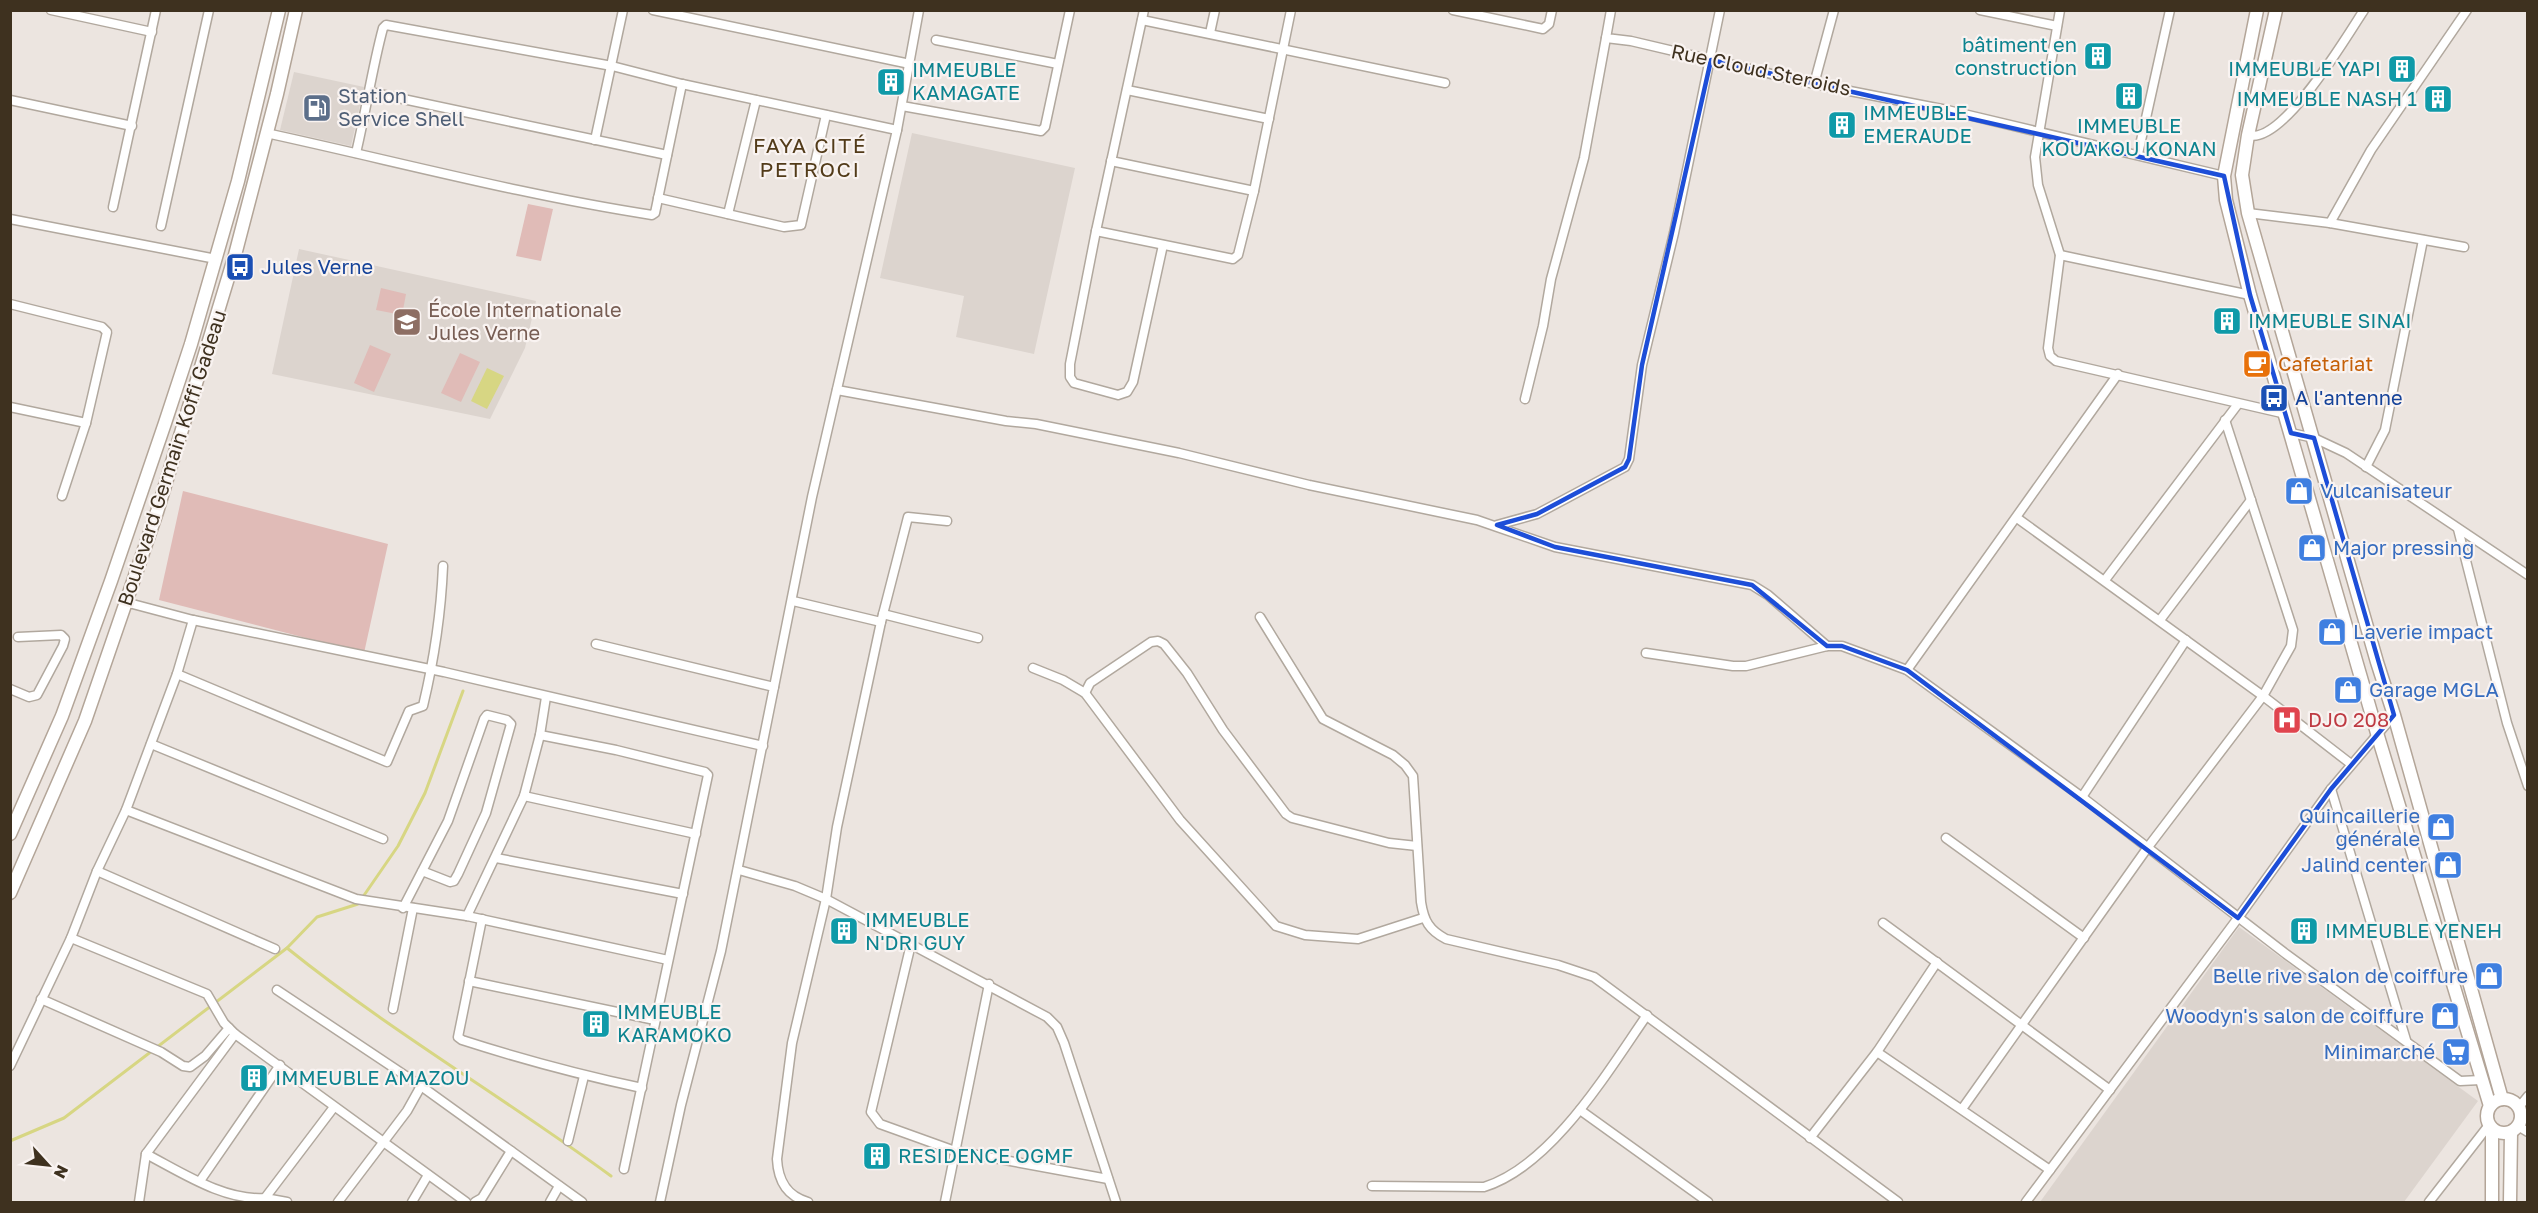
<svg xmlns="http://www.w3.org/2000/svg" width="2538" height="1213" font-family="'Golos Text',sans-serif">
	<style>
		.built { fill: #dcd4ce }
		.green { fill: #e0bbb7 }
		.water { fill: #d7d683 }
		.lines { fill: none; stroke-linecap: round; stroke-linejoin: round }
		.stream { stroke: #d7d683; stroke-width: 3 }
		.minor-casing { stroke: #b1a89e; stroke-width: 11 }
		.secondary-casing { stroke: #b3a598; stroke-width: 15 }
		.minor { stroke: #fff; stroke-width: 8 }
		.secondary { stroke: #fff; stroke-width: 12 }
		.marked { fill: none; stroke: #1d4ed8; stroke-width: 4.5; stroke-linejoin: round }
		.labels { text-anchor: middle; stroke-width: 4.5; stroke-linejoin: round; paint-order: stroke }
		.culture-label { font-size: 20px; fill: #0d838f; stroke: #f9f3f1; text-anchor: start }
		.street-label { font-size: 20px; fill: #3e311f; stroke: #f9f3f1 }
		.service-label { font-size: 20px; fill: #4e5e75; stroke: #f9f3f1; text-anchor: start }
		.transit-label { font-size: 20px; fill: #164399; stroke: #f9f3f1; text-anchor: start }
		.education-label { font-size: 20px; fill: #785e54; stroke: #f9f3f1; text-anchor: start }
		.food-label { font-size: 20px; fill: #c56008; stroke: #f9f3f1; text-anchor: start }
		.shop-label { font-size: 20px; fill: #366cbe; stroke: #f9f3f1; text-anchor: end }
		.health-label { font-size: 20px; fill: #be3a42; stroke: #f9f3f1; text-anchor: start }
		.neighbourhood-label { font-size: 21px; letter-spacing: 1.5px; fill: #523b19; stroke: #f9f3f1 }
	</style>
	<rect width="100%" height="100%" fill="#ece5e0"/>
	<g class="built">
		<polygon points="294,72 364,87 351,146 280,130"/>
		<polygon points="912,133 1075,168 1034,354 956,337 964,296 880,278"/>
		<polygon points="299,249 536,301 525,348 490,419 272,374"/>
		<polygon points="2239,927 2478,1101 2404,1202 2040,1202"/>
	</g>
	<g class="green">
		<polygon points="528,204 553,209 541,261 516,256"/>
		<polygon points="381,288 406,294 402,315 376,310"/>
		<polygon points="370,345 391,354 374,392 354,383"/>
		<polygon points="460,353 480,362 461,402 441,393"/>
		<polygon points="183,491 388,544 364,653 159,600"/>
	</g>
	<polygon class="water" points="487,368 504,376 487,409 471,401"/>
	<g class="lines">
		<g class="stream">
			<path d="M287,948C390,1031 505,1098 611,1176"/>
			<polyline points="10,1141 64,1118 287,948 317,917 358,904 398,846 425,793 463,691"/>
		</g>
		<g class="minor-casing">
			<g id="minor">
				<polyline points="51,10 152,32"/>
				<polyline points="653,10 910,64"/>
				<polyline points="1144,10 1096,231 1070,364 1070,377 1074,383 1118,395 1127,392 1133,382 1163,245"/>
				<polyline points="1453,10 1543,29 1549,24 1552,10"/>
				<polyline points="1611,10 1606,38 1631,41 1814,84 1947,110 2224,176"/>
				<polyline points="1980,10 2057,26"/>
				<polyline points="2060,10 2035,157 2038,185 2060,255 2048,348 2050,356 2056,361 2286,414"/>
				<polyline points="1142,20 1445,83"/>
				<polyline points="1210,33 1215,10"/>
				<polyline points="936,40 1058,64"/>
				<polyline points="1814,84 1834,10"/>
				<polyline points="1127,90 1269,119"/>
				<polyline points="370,92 667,155"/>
				<polyline points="10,100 132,126"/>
				<polyline points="902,106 1041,131 1045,127 1070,10"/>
				<path d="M266,133C395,161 522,195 652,215L655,213L682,84"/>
				<path d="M2248,135C2282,146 2347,36 2364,10"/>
				<polyline points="595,140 623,10"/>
				<path d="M356,153C366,111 372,69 383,28L386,25L612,66L682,84L897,130"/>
				<polyline points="2138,154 2170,10"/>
				<polyline points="1111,161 1254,191"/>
				<polyline points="658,198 784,227 801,225 826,115"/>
				<polyline points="113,207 156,10"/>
				<polyline points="2248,213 2330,223 2464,247"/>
				<polyline points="728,214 756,100"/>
				<polyline points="10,219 216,259"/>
				<polyline points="2330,223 2371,150 2467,10"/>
				<polyline points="161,226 209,10"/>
				<polyline points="1096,231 1233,259 1238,255 1254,191 1291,10"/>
				<polyline points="2060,255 2250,295"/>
				<polyline points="10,304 102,327 107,332 86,423 62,496"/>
				<polyline points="837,390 1006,421 1036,424 1179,453 1309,485 1477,520 1555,547 1752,585 1768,595 1827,646"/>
				<polyline points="1525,399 1543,326 1551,279 1584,158 1606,38"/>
				<polyline points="10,407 86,423"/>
				<polyline points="2291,433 2314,438 2346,453 2528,575"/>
				<polyline points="2366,467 2385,430 2423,240"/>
				<polyline points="2017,518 2263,696 2351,764"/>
				<polyline points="1497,525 1537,514 1625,467 1629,459 1642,365 1674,233 1720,10"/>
				<polyline points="2458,529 2507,723 2528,786"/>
				<polyline points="2105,580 2238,404"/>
				<polyline points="793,601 881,622"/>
				<polyline points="125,602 193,620 444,672 763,746"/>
				<polyline points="883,614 978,638"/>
				<path d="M1260,617L1323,719L1393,755L1405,765L1413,776L1421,902C1424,921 1429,930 1446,939L1558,965L1594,977L1898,1202"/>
				<polyline points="2160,620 2251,500"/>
				<polyline points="596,644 774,687 721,951 681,1105 660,1202"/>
				<polyline points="1646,653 1733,666 1746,666 1827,646 1842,646 1907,670 2082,797 2286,954 2460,1081 2481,1080"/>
				<polyline points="1033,668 1063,680 1085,693 1180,820 1276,926 1305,935 1358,939 1423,918"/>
				<polyline points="1907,670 2118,374"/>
				<path d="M177,674L387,762L409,711L423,706C434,660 441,614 443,566"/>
				<polyline points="774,687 812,497 897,130 919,10"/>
				<polyline points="10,689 29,697 37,695 63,646 65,639 61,635 18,637"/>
				<polyline points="1085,693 1090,683 1151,642 1158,641 1164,644 1187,673 1223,730 1286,814 1292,818 1389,843 1417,846"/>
				<polyline points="540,735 616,750 705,772 708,775 624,1169"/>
				<polyline points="151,744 383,839"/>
				<polyline points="2331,789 2406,1040"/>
				<polyline points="524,796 696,834"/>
				<polyline points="2082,797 2186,640"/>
				<polyline points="126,810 356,899 467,916 668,960"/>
				<polyline points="1946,838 2084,938"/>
				<polyline points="496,858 683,894"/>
				<polyline points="739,870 795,886 826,899 1047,1017 1057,1027 1064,1043 1116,1202"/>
				<polyline points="97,871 275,949"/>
				<polyline points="403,908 448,821 484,719 487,715 507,720 511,724 486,813 458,874 454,881 450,882 422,871"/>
				<polyline points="467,916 524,796 540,735 546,697"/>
				<path d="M482,919L458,1037L462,1040C521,1059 581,1075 642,1088"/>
				<polyline points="1883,923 2110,1090"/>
				<polyline points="71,938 207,994 224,1023 235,1034 466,1202"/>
				<polyline points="911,944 871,1112 880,1124 955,1151 1108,1179"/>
				<polyline points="469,981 655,1020"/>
				<polyline points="277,990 421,1086 582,1202"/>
				<polyline points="41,999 161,1052 183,1066 190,1067 205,1056 229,1028"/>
				<polyline points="393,1009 413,908"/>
				<polyline points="1877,1052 2050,1170"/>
				<polyline points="10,1066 71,938 97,871 126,810 177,674 193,620"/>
				<polyline points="2519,1107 2528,1096"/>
				<polyline points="1962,1109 2148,847 2263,696 2291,646 2293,630 2225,420"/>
				<polyline points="1580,1110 1708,1202"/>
				<polyline points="2518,1126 2528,1132"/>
				<polyline points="1810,1138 1877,1052 1937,962"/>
				<polyline points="568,1141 584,1076"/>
				<path d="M146,1154C181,1172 224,1201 265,1198L334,1107"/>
				<polyline points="200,1181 280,1065"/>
				<path d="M1372,1186L1484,1187C1552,1166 1608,1071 1647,1015"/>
				<polyline points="265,1198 287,1202"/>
				<polyline points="139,1202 146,1154 235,1034"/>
				<polyline points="338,1202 407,1111 421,1086"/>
				<polyline points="412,1202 428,1175"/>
				<polyline points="475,1202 482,1198 511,1151"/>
				<polyline points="550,1202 559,1186"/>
				<path d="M808,1202C786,1196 778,1180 777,1159L792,1043L826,899L837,827L881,622L908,517L947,521"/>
				<polyline points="945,1202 989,984"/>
				<polyline points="2026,1202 2238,918 2331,789 2394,715"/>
				<polyline points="2429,1202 2489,1125"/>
			</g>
		</g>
		<g class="secondary-casing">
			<g id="secondary">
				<polyline points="2257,10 2224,176 2226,200 2250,295 2377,733 2490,1106"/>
				<polyline points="2276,10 2248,135 2242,175 2248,213 2377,662 2394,715 2502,1099"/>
				<polyline points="10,834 62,716 111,581 165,423 191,344 238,181 279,10"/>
				<polyline points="10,893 85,721 157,512 235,255 277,94 296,10"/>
				<circle cx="2504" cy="1116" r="17"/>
				<polyline points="2492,1202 2492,1129"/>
				<polyline points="2510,1202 2511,1132"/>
			</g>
		</g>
		<use href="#minor" class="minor"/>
		<use href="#secondary" class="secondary"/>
	</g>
	<path class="marked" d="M1711,60L2224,176L2250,295L2291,433L2314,438L2394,715L2331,789L2238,918L1907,670L1842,646H1827L1752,585L1555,547L1497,525L1537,514L1625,467L1629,459L1642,365Z"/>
	<defs>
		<g id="building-square" transform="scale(1.5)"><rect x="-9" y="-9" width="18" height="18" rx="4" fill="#0f9aa8" stroke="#f9f3f1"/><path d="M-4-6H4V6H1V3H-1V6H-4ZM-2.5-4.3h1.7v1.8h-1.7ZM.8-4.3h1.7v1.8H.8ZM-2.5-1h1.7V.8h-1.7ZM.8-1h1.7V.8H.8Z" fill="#fff"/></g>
		<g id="fuel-square" transform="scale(1.5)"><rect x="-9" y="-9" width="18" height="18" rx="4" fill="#5c6f8a" stroke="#f9f3f1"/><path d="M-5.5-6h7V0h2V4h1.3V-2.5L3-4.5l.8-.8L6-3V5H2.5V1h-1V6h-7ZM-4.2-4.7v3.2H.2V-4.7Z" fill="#fff"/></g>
		<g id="bus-square" transform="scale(1.5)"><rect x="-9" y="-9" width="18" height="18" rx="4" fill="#1a4fb4" stroke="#f9f3f1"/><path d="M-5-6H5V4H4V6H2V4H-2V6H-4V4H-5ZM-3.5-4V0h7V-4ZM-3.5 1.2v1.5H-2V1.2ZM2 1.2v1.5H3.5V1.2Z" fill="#fff"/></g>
		<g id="school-square" transform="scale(1.5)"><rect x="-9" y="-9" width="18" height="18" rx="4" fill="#8d6e63" stroke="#f9f3f1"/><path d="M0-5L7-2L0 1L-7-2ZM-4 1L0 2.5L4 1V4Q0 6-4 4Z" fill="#fff"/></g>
		<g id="cafe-square" transform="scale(1.5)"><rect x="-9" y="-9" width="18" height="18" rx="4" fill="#e8710a" stroke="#f9f3f1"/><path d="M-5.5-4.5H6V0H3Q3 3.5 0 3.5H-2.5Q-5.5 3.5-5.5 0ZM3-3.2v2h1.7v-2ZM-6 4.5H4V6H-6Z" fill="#fff"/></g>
		<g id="shop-square" transform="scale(1.5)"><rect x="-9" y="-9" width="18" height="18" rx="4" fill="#3f7fe0" stroke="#f9f3f1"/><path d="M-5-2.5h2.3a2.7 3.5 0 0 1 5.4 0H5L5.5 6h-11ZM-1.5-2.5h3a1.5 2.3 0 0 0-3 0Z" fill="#fff"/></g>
		<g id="hospital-square" transform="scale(1.5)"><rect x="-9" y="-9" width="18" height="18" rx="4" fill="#e0444e" stroke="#f9f3f1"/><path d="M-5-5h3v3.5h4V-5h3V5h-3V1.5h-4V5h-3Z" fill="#fff"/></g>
		<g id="supermarket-square" transform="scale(1.5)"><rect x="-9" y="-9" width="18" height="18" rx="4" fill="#3f7fe0" stroke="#f9f3f1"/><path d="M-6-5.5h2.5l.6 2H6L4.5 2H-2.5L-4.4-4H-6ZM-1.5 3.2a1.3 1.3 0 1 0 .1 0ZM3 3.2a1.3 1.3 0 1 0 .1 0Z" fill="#fff"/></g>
	</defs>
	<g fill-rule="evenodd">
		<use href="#building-square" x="2098" y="56"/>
		<use href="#building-square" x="2402" y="69"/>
		<use href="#building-square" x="891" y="82"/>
		<use href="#building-square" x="2129" y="96"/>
		<use href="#building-square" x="2438" y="99"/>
		<use href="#fuel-square" x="317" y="108"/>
		<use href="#building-square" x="1842" y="125"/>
		<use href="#bus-square" x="240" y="267"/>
		<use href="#building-square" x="2227" y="321"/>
		<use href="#school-square" x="407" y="322"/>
		<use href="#cafe-square" x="2257" y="364"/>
		<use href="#bus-square" x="2274" y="398"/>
		<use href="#shop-square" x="2299" y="491"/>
		<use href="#shop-square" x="2312" y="548"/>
		<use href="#shop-square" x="2332" y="632"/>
		<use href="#shop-square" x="2348" y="690"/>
		<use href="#hospital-square" x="2287" y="720"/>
		<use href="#shop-square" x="2441" y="827"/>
		<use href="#shop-square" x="2448" y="865"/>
		<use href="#building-square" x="844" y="931"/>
		<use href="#building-square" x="2304" y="931"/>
		<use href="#shop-square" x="2489" y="976"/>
		<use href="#shop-square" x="2445" y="1016"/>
		<use href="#building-square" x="596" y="1024"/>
		<use href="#supermarket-square" x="2456" y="1052"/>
		<use href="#building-square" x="254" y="1078"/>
		<use href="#building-square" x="877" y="1156"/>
	</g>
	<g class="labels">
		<g class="culture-label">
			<text x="2077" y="52" text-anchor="end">bâtiment en<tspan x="2077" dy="23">construction</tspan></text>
			<text x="2381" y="76" text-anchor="end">IMMEUBLE YAPI</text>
			<text x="912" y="77">IMMEUBLE<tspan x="912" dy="23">KAMAGATE</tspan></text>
			<text x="2417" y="106" text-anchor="end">IMMEUBLE NASH 1</text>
			<text x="1863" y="120">IMMEUBLE<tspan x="1863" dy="23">EMERAUDE</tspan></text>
			<text x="2129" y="133" text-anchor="middle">IMMEUBLE<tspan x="2129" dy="23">KOUAKOU KONAN</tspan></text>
			<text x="2248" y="328">IMMEUBLE SINAI</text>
			<text x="865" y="927">IMMEUBLE<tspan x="865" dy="23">N'DRI GUY</tspan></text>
			<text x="2325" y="938">IMMEUBLE YENEH</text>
			<text x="617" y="1019">IMMEUBLE<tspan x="617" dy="23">KARAMOKO</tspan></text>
			<text x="275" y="1085">IMMEUBLE AMAZOU</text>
			<text x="898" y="1163">RESIDENCE OGMF</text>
		</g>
		<g class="street-label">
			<text transform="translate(1761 70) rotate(12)" y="7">Rue Cloud Steroids</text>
			<text transform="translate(172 458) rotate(-72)" y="7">Boulevard Germain Koffi Gadeau</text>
		</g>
		<g class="service-label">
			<text x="338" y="103">Station<tspan x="338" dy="23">Service Shell</tspan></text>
		</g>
		<g class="transit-label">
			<text x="261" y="274">Jules Verne</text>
			<text x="2295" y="405">A l'antenne</text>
		</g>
		<g class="education-label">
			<text x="428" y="317">École Internationale<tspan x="428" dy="23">Jules Verne</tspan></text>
		</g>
		<g class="food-label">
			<text x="2278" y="371">Cafetariat</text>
		</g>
		<g class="shop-label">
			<text x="2320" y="498" text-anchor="start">Vulcanisateur</text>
			<text x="2333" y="555" text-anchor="start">Major pressing</text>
			<text x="2353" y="639" text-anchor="start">Laverie impact</text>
			<text x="2369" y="697" text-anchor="start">Garage MGLA</text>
			<text x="2420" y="823">Quincaillerie<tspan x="2420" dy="23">générale</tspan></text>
			<text x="2427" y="872">Jalind center</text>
			<text x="2468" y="983">Belle rive salon de coiffure</text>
			<text x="2424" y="1023">Woodyn's salon de coiffure</text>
			<text x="2435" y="1059">Minimarché</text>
		</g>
		<g class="health-label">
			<text x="2308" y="727">DJO 208</text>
		</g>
		<g class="neighbourhood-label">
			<text x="810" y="153">FAYA CITÉ<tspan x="810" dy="24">PETROCI</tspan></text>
		</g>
	</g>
	<rect width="2538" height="1213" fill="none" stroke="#3e311f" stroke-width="24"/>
	<g transform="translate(48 1165) rotate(117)" stroke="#f9f3f1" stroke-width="4.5" paint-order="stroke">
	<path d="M0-4.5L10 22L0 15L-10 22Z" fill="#3e311f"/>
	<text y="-9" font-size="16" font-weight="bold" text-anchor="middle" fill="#3e311f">N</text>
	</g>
</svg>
